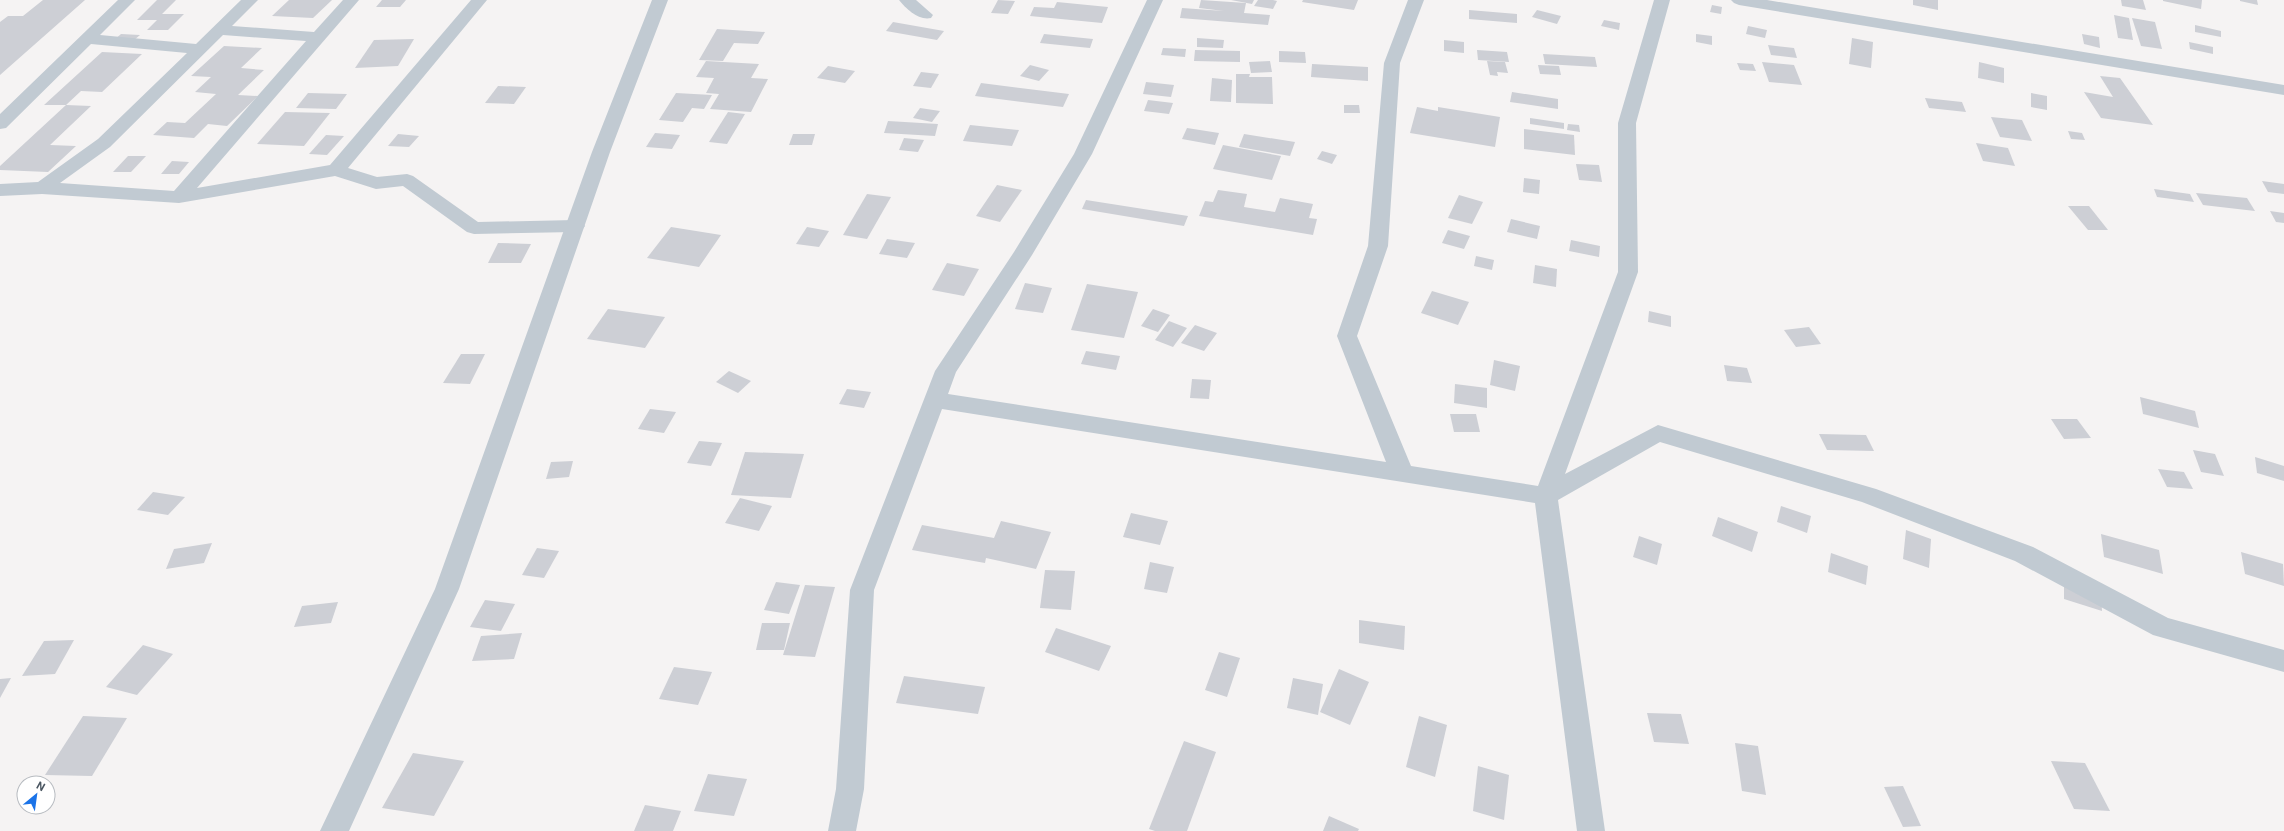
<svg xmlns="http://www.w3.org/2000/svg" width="2284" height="831" font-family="Roboto,sans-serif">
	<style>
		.building { fill: #cdcfd5 }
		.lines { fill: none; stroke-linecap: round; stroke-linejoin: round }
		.minor { fill: #c1cad2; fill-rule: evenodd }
		.tertiary { fill: #c1cad2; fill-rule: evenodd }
	</style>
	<rect width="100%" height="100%" fill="#f5f3f3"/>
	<g class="building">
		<polygon points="43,0 85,0 0,75 0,22 8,16 23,16"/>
		<polygon points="157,0 176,0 162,14 184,14 168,30 147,30 157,20 137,20"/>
		<polygon points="289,0 332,0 313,18 272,16"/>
		<polygon points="382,0 406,0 400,7 376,7"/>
		<polygon points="998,0 1015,1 1008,14 991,13"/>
		<polygon points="1201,0 1246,3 1244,13 1270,15 1268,25 1180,18 1182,8 1224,11 1199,8"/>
		<polygon points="1231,0 1254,0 1252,4"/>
		<polygon points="1258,0 1273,0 1277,1 1273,9 1254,6"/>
		<polygon points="1303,0 1358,0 1354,10 1302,2"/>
		<polygon points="1913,0 1938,0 1938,10 1913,5"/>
		<polygon points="2121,0 2143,0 2146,10 2122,6"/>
		<polygon points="2163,0 2202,0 2201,9 2163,1"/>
		<polygon points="2257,0 2258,5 2240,1 2240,0"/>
		<polygon points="1057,2 1108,7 1102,23 1030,16 1034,7 1054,8"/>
		<polygon points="1712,5 1722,7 1721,14 1710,12"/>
		<polygon points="1469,10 1517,14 1517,23 1469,19"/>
		<polygon points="1537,10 1561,16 1557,24 1532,17"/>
		<polygon points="2114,15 2129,18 2133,40 2118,38"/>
		<polygon points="2132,18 2155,22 2162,49 2141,46"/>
		<polygon points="1604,20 1620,23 1619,30 1601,26"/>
		<polygon points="893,22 944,31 937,40 886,31"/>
		<polygon points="2195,25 2221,31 2221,37 2195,32"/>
		<polygon points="1748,26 1767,30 1765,38 1746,34"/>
		<polygon points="717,29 765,32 758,44 734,43 723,61 699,60"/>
		<polygon points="121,34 140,35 133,41 113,41"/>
		<polygon points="1044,34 1093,39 1090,48 1040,43"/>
		<polygon points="1696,34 1712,36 1712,45 1696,42"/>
		<polygon points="2082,34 2099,37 2100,48 2084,44"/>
		<polygon points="1197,38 1224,40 1223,48 1197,47"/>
		<polygon points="1852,38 1873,42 1871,68 1849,64"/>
		<polygon points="414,39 398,66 355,68 374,40"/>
		<polygon points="1444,40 1464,42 1464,53 1444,51"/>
		<polygon points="2189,42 2213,47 2213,54 2190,49"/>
		<polygon points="1768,45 1794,48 1797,58 1771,55"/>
		<polygon points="224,46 262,48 241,68 264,70 238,95 258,96 227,126 208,124 194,138 153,135 167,122 185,123 216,94 195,92 211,77 191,76"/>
		<polygon points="1163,48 1186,49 1185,57 1161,55"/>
		<polygon points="1195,50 1240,51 1240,62 1194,61"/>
		<polygon points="1477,50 1507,52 1509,62 1478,60"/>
		<polygon points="1279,51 1305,52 1306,63 1279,62"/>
		<polygon points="102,52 142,54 102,92 81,91 66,105 44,105"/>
		<polygon points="1543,54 1595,57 1597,67 1545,64"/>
		<polygon points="706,61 759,64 751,78 768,79 751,112 710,109 719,94 706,93 714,78 696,77"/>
		<polygon points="1270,61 1272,72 1251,73 1249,62"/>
		<polygon points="1487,61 1505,62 1508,73 1497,72 1498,76 1490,75"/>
		<polygon points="1762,62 1794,65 1802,85 1769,82"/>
		<polygon points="1979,62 2004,68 2004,83 1978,78"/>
		<polygon points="1737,63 1753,64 1756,71 1740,70"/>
		<polygon points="1312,64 1368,67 1368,81 1311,77"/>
		<polygon points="1030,65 1049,70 1039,81 1020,76"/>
		<polygon points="1538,65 1559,66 1561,75 1540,74"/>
		<polygon points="828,66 855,71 845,83 817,78"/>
		<polygon points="921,72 939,74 931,88 913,86"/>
		<polygon points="1236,74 1250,74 1249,77 1272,77 1273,104 1236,103"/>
		<polygon points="2100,76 2120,78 2153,125 2101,118 2084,92 2113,97"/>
		<polygon points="1212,78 1232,80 1231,102 1210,101"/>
		<polygon points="1146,82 1174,85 1171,97 1143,94"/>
		<polygon points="981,83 1069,94 1063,107 975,96"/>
		<polygon points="498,86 526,87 514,104 485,103"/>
		<polygon points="1512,92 1558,99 1558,109 1510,102"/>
		<polygon points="308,93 347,94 336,109 296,108"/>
		<polygon points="676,93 712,95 704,109 692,108 683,122 659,120"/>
		<polygon points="2031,93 2047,96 2047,110 2031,107"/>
		<polygon points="1925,98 1962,102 1966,112 1929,108"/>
		<polygon points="1148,100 1173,103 1169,114 1144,111"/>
		<polygon points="66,105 91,106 50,145 76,146 48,172 0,170 0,166"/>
		<polygon points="1344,105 1359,105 1360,113 1344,113"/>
		<polygon points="1417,107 1438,111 1438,107 1500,117 1495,147 1410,133"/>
		<polygon points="920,108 940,111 932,122 913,118"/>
		<polygon points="285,112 330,113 304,146 257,144"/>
		<polygon points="728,112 745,114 727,144 709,142"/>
		<polygon points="1991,117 2022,120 2032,141 2000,137"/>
		<polygon points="1530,118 1564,123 1564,129 1530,124"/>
		<polygon points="888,121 938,124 935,136 884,133"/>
		<polygon points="1568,124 1579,125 1580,132 1567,130"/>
		<polygon points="970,125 1019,130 1012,146 963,141"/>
		<polygon points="1187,128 1219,133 1215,145 1182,139"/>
		<polygon points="1524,129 1574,135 1575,155 1524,149"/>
		<polygon points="2068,131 2082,133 2085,140 2071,139"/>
		<polygon points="655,133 680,135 672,149 646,147"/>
		<polygon points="398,134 419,136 409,147 388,146"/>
		<polygon points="793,134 815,134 812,145 789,145"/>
		<polygon points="1244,134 1295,142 1290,156 1239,147"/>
		<polygon points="326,135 344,136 327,155 309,154"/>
		<polygon points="904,138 924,140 918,152 899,150"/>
		<polygon points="1976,143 2008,148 2015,166 1983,161"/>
		<polygon points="1223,145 1281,156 1272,180 1213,169"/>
		<polygon points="1322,151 1337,155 1332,164 1317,159"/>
		<polygon points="128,156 146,156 131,172 113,172"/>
		<polygon points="172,161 189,162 179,174 161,174"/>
		<polygon points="1576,164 1599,165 1602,182 1579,180"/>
		<polygon points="1524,178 1540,180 1539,194 1523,192"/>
		<polygon points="2262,181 2284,184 2284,194 2268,192"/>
		<polygon points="997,185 1022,190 1000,222 976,216"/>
		<polygon points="2154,189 2190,194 2194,202 2157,197"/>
		<polygon points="1218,190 1247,194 1244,207 1275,212 1280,198 1313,204 1309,218 1317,219 1313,235 1199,216 1205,201 1213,202"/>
		<polygon points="2196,193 2247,198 2255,211 2203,205"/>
		<polygon points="867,194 891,197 867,239 843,235"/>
		<polygon points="1459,195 1483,202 1472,224 1448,218"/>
		<polygon points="1086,200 1188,216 1184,226 1082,209"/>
		<polygon points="2068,206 2089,206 2108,230 2088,230"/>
		<polygon points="2270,211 2284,213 2284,223 2276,222"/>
		<polygon points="1511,219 1540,226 1537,239 1507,232"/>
		<polygon points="671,227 721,235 699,267 647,258"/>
		<polygon points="807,227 829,231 819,247 796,244"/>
		<polygon points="1448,230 1470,236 1464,249 1442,243"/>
		<polygon points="887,239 915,243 907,258 879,254"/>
		<polygon points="1571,240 1600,246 1599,257 1569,251"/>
		<polygon points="498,243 531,244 521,263 488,263"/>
		<polygon points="1476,256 1494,260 1492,270 1474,266"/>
		<polygon points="947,263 979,269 964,296 932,290"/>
		<polygon points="1535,265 1557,269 1556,287 1533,283"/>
		<polygon points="1025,283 1052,288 1043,313 1015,309"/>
		<polygon points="1087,284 1138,292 1124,338 1071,330"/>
		<polygon points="1432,291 1469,302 1458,325 1421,313"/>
		<polygon points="608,309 665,317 645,348 587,339"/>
		<polygon points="1153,309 1170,315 1158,332 1141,326"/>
		<polygon points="1649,311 1671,316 1671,327 1648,322"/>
		<polygon points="1169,321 1187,328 1173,347 1155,340"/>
		<polygon points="1195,325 1217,333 1204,351 1181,343"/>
		<polygon points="1809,327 1821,344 1796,347 1784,330"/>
		<polygon points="1086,351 1120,356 1116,370 1081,364"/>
		<polygon points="461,354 485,354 470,384 443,383"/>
		<polygon points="1494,360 1520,366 1515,391 1490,385"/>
		<polygon points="1724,365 1747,368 1752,383 1727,381"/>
		<polygon points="729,371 751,381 738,393 716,382"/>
		<polygon points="1192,379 1211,380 1209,399 1190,398"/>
		<polygon points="1455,384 1487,388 1487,408 1454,403"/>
		<polygon points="847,389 871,392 864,408 839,404"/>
		<polygon points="2140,397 2195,411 2199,428 2143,414"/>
		<polygon points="650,409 676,412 664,433 638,429"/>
		<polygon points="1450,414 1476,414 1480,432 1454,432"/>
		<polygon points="2051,419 2077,419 2091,438 2064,439"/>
		<polygon points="1819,434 1866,435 1874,451 1827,450"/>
		<polygon points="699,441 722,443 711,466 687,463"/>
		<polygon points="2193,450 2215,454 2224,476 2201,472"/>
		<polygon points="745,452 804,454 791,498 731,495"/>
		<polygon points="2255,457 2284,466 2284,481 2257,473"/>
		<polygon points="573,461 569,477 546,479 551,462"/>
		<polygon points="2158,469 2184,472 2193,489 2167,487"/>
		<polygon points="153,492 185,497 168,515 137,510"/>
		<polygon points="740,498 772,506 759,531 725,523"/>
		<polygon points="1781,506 1811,516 1807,533 1777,522"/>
		<polygon points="1131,513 1168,521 1160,545 1123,537"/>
		<polygon points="1718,517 1758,532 1752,552 1712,536"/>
		<polygon points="1001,521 1051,532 1036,569 986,558 985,563 912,550 922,525 994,538"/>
		<polygon points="1906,530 1931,539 1929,568 1903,559"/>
		<polygon points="2101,534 2159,550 2163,574 2104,557"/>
		<polygon points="1639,536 1662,544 1657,565 1633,557"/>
		<polygon points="212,543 204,563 166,569 174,549"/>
		<polygon points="537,548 559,551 544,578 522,575"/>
		<polygon points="2241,552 2283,564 2284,586 2245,574"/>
		<polygon points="1831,553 1868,566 1866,585 1828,572"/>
		<polygon points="1150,562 1174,567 1167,593 1144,589"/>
		<polygon points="1045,570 1075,571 1071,610 1040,608"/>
		<polygon points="2064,581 2101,592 2102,611 2064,599"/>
		<polygon points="776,582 800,585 789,614 764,610"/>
		<polygon points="805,585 835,587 815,657 783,655"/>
		<polygon points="485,600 515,604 501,631 470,627"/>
		<polygon points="338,602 331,623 294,627 302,606"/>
		<polygon points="1359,620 1405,626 1404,650 1359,643"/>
		<polygon points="762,623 790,623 784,650 756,650"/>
		<polygon points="1056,628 1111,646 1099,671 1045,652"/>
		<polygon points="522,633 514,659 472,661 481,636"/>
		<polygon points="74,640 55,674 22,676 44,641"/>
		<polygon points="143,645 173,654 137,695 106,687"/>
		<polygon points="1219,652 1240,658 1227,697 1205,690"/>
		<polygon points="674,667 712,672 698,705 659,699"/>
		<polygon points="1339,669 1369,682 1350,725 1320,712"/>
		<polygon points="904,676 985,687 978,714 896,703"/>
		<polygon points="11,678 0,698 0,679"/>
		<polygon points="1293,678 1323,684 1318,715 1287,708"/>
		<polygon points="1647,713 1681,714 1689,744 1654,742"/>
		<polygon points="83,716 127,718 92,776 45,775"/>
		<polygon points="1419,716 1447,725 1435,777 1406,767"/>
		<polygon points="1184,741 1216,752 1187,831 1155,831 1149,829"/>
		<polygon points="1735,743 1758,746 1766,795 1742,791"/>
		<polygon points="413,753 464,761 434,816 382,808"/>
		<polygon points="2051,761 2085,763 2110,811 2074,809"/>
		<polygon points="1478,766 1509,775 1504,820 1473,811"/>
		<polygon points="708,774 747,779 734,816 694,811"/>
		<polygon points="1903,786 1921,826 1903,827 1884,787"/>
		<polygon points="645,805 681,811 673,831 634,831"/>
		<polygon points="1329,816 1359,829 1358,831 1323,831"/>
	</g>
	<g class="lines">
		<g class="minor">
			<path d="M118,0H135L100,35L196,44L241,0H258L232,26L314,32L343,0H359L197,188L330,165L471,0H487L348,168L377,177L407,174L413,176L478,222L575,220L582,222L585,226L582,230L575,232L474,234L467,232L403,186L376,189L335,176L179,203L42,194L0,196V184L38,182L98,139L187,53L91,44L6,128L0,129V114ZM223,35L306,41L174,191L60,183L110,147Z"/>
			<path d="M899,0H916L933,15L931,18C919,21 906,9 899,0Z"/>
			<polygon points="1147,0 1163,0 1092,154 1032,255 956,372 948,394 1386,462 1337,336 1368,246 1384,63 1408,0 1424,0 1400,63 1388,246 1357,336 1411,466 1538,486 1618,272 1618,123 1654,0 1670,0 1636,123 1638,272 1565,474 1658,425 1876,489 2033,547 2168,618 2284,650 2284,672 2153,635 2015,561 1862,502 1660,442 1558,500 1605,831 1577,831 1535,503 942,409 874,590 864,789 856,831 828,831 836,789 850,590 935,371 1014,252 1074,154"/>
			<polygon points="1731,0 1767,0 2284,85 2284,95 1739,5 1734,3"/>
		</g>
		<polygon class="tertiary" points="652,0 668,0 610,152 459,589 349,831 320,831 435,589 592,152"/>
	</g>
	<g transform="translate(36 795) rotate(29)"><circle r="19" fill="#ffffff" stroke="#b7bbc0"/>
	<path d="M0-3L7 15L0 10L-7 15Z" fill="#1a73e8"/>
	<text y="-6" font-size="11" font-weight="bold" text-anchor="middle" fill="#4a5661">N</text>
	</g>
</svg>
